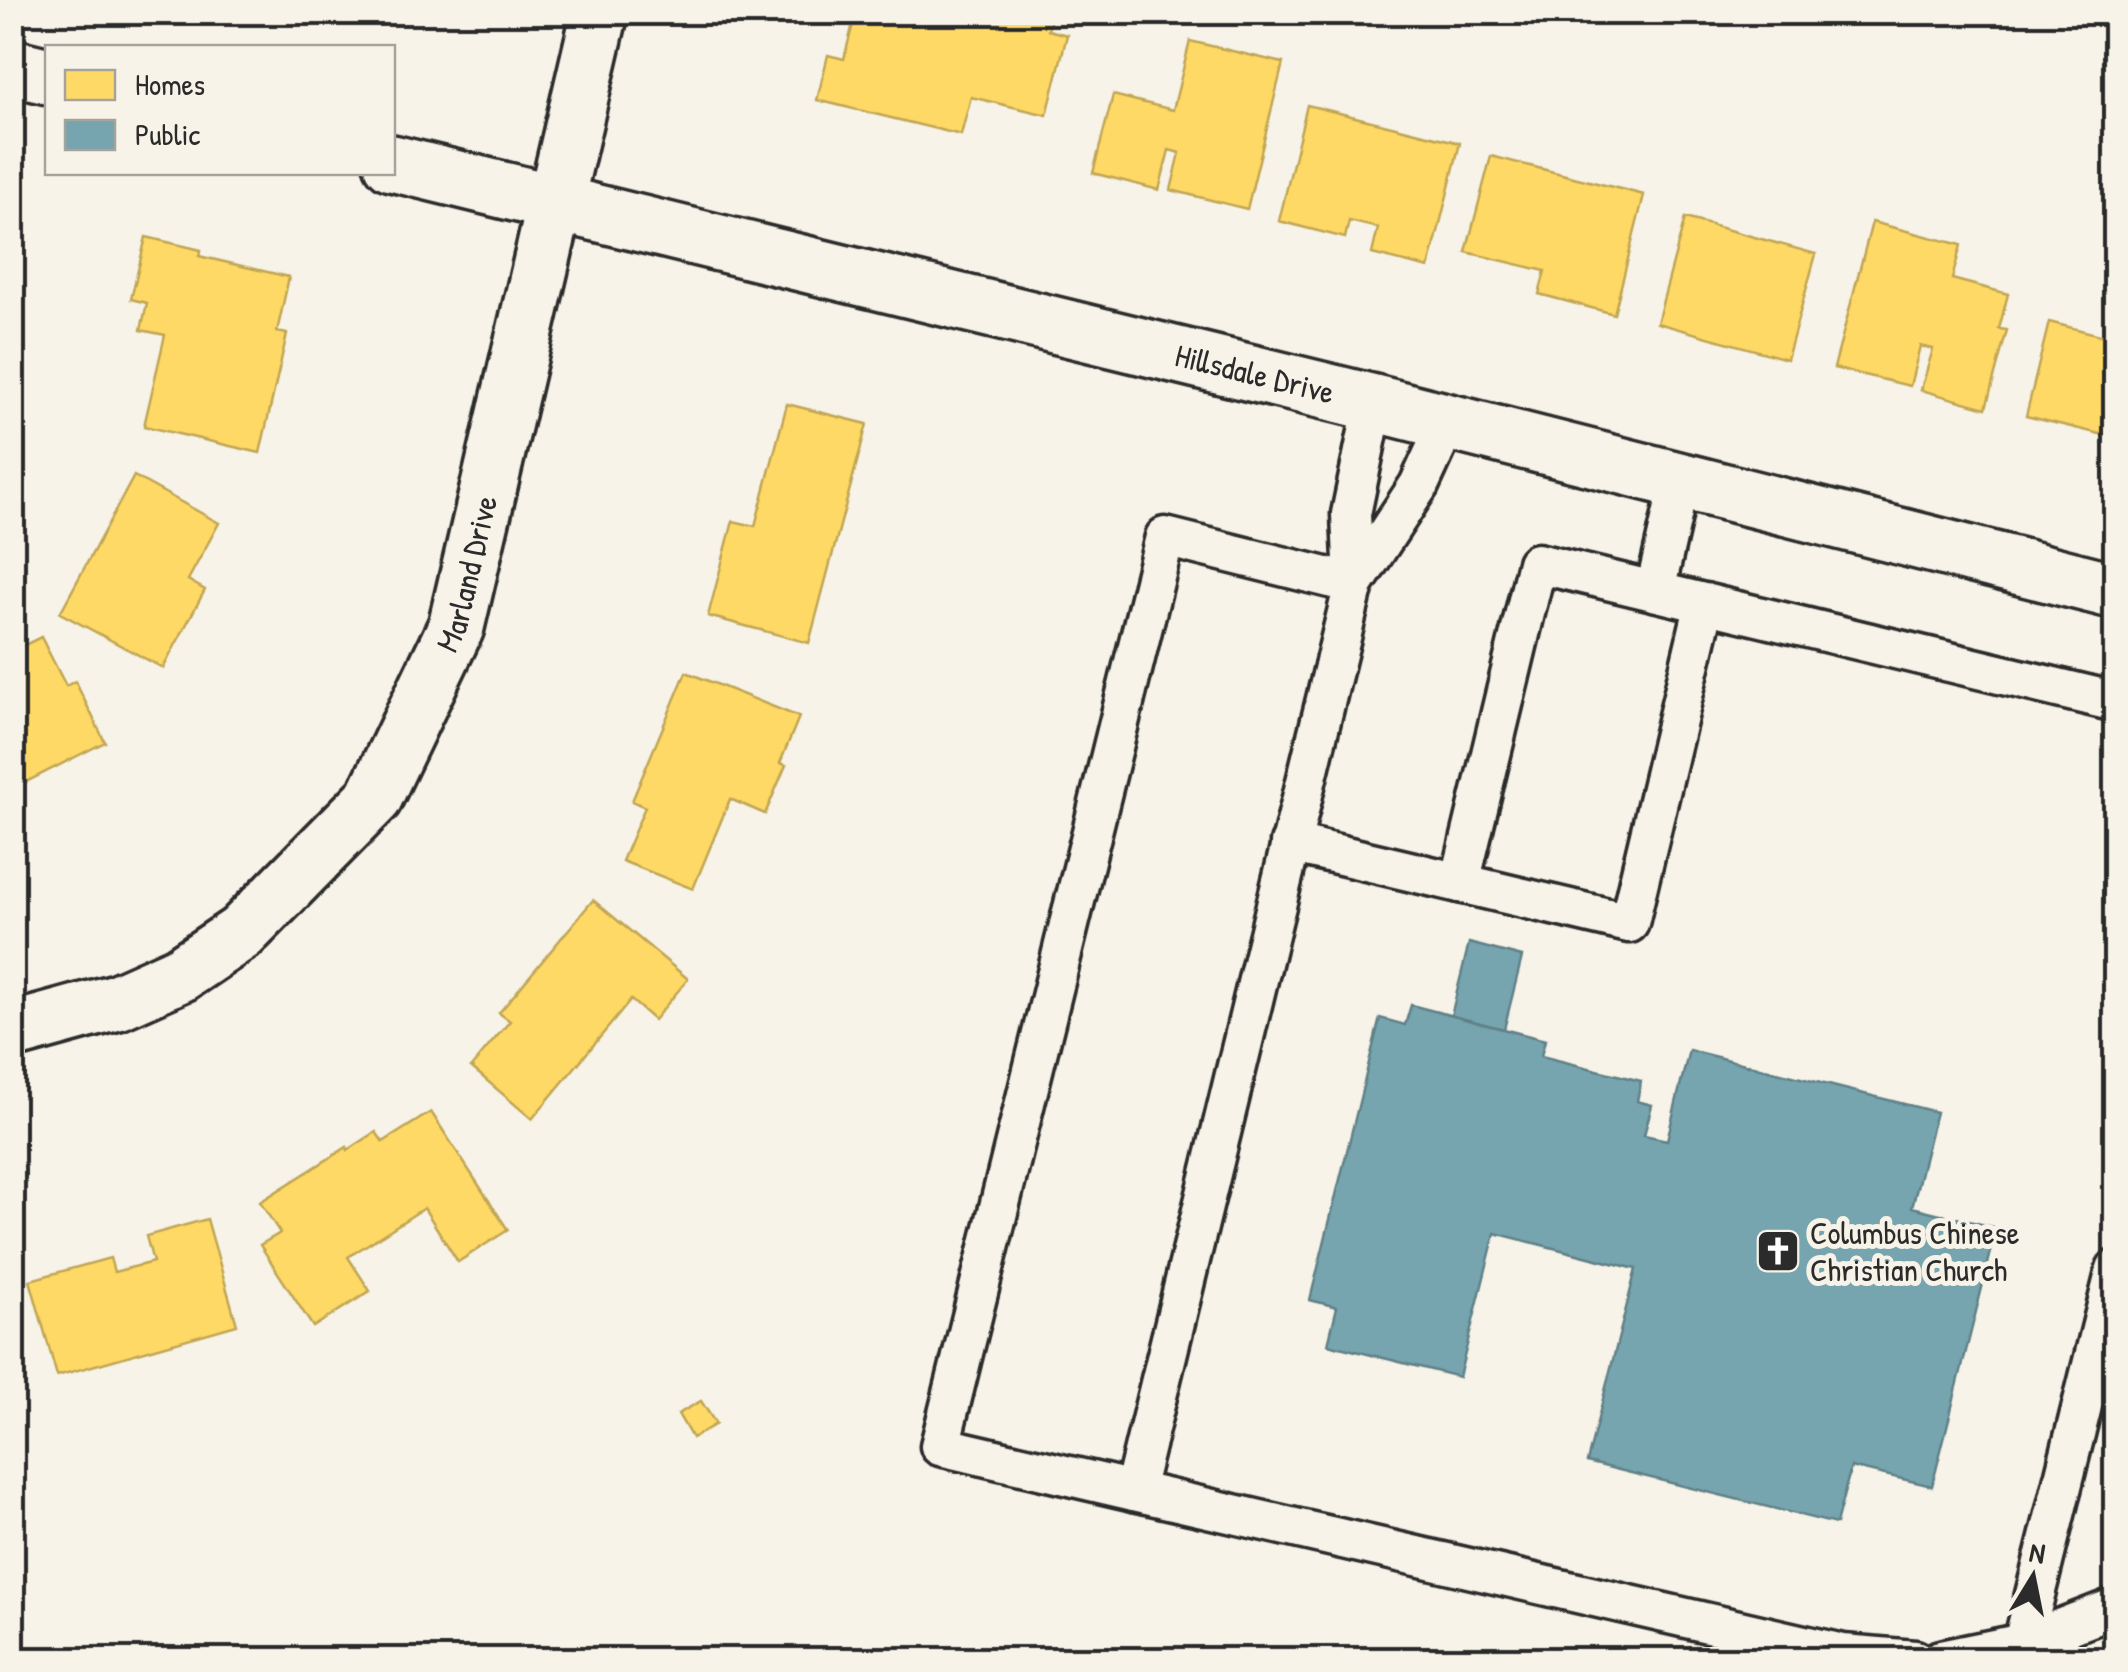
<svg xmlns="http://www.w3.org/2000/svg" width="2128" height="1672" font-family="'Patrick Hand',sans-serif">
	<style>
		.homes { fill: #ffd966; stroke: #bfa554; stroke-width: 2.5 }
		.public { fill: #76a5af; stroke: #608087; stroke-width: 2.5 }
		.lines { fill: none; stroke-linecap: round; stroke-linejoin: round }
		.lane-casing { stroke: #2b2b2b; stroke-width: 45 }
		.street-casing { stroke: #2b2b2b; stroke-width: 62 }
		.lane { stroke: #f7f3e8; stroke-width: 38 }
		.street { stroke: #f7f3e8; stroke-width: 55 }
		.labels { text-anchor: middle; stroke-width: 10; stroke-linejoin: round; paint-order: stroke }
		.street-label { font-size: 32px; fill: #2b2b2b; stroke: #f7f3e8 }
		.poi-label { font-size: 32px; fill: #2b2b2b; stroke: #f7f3e8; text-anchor: start }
	</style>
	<rect width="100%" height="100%" fill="#f7f3e8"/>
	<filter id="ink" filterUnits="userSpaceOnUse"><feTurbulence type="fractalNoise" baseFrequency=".01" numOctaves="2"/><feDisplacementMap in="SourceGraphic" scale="20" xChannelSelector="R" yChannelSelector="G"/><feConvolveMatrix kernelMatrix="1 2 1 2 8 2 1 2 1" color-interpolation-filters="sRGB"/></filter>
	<g filter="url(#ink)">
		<g class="homes">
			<polygon points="856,12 1053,12 1048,30 1067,35 1047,115 971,97 961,135 817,100 828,55 844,59"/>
			<polygon points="1190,41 1283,63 1247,209 1171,190 1180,153 1169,150 1159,190 1093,173 1113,95 1173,110"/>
			<polygon points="1307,105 1460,143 1429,268 1372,254 1378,228 1349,221 1345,238 1279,221"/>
			<polygon points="1491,156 1644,195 1614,314 1539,294 1545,271 1466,252"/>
			<polygon points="1685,218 1816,254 1787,359 1657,323"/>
			<polygon points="1872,222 1961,245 1952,279 2008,294 1999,329 2007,330 1986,408 1921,390 1933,349 1920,346 1910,386 1834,368"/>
			<polygon points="146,237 201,250 199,256 289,277 277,332 287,334 260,453 144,426 165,335 141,330 147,303 131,299"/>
			<polygon points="2049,322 2116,339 2116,438 2026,416"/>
			<polygon points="787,404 867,424 809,643 708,616 733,521 755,526"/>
			<polygon points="134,476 219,523 188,580 205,590 163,668 60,613"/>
			<polygon points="41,637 66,686 75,681 105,742 18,786 12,774 12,651"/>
			<polygon points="686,672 799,717 780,763 786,765 765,814 730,799 693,889 622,861 645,807 632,801"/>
			<polygon points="593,900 688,979 654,1020 631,1000 532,1119 471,1067 510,1021 499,1013"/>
			<polygon points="431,1112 508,1230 458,1262 424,1208 348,1257 370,1291 313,1327 260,1245 280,1233 260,1202 347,1147 348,1150 376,1132 383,1142"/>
			<polygon points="207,1219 237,1325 57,1376 30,1280 110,1258 114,1272 153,1262 146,1236"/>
			<polygon points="701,1401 716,1424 692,1438 678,1414"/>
			<polygon points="12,1550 23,1550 26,1583 12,1584"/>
		</g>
		<g class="public">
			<polygon points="1469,943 1522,957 1504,1029 1451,1016"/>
			<polygon points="1411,1005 1545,1040 1541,1056 1641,1081 1637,1101 1652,1105 1644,1135 1667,1140 1689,1050 1936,1112 1912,1207 1997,1228 1932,1486 1851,1467 1836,1524 1587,1462 1636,1269 1495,1233 1459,1377 1328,1344 1337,1307 1310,1300 1380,1018 1405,1025"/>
		</g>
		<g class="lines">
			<g class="lane-casing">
				<g id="lane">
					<polyline points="1374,403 1351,514 1354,584 1134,1491 1843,1654 1915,1660"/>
					<polyline points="1354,584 1419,485 1448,422"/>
					<polyline points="1655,591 1680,481"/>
					<polyline points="1705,603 1629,923 1460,883 1537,563 2116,702"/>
					<polyline points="1290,843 1460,883"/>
					<polyline points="1134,1491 940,1446 1165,537 1354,584"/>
					<polyline points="2023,1643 2116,1269"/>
					<polyline points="1940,1660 2023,1643 2116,1607"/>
				</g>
			</g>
			<g class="street-casing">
				<g id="street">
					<polyline points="12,67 48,76"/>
					<path id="s1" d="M392,163L1374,403L2116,591"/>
					<path id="s2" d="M12,1031L117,1002L180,974L241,933L374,798L456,627L600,12"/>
				</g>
			</g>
			<use href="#lane" class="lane"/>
			<use href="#street" class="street"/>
		</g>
	</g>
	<defs>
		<g id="church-square" transform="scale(2.25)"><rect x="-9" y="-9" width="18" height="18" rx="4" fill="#2b2b2b" stroke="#f7f3e8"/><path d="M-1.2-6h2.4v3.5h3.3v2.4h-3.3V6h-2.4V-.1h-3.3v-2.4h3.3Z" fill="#fff"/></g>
	</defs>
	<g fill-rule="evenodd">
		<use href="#church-square" x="1778" y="1251"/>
	</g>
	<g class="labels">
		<g class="street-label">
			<text dy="11" stroke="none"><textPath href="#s1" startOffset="888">Hillsdale Drive</textPath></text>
			<text dy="11" stroke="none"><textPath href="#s2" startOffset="685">Marland Drive</textPath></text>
		</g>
		<g class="poi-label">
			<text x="1810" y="1244">Columbus Chinese<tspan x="1810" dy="37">Christian Church</tspan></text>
		</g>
	</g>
	<rect width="2128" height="1672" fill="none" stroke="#f7f3e8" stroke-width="50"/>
	<rect x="25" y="25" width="2078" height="1622" fill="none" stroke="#2b2b2b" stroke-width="4" filter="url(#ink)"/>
	<rect x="45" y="45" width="350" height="130" fill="#f7f3e8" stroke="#a5a39c" stroke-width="2.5"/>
	<rect x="65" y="70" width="50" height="30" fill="#ffd966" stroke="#a5a39c" stroke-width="2.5"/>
	<text x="135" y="95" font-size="30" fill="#2b2b2b">Homes</text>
	<rect x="65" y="120" width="50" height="30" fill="#76a5af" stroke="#a5a39c" stroke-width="2.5"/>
	<text x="135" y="145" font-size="30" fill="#2b2b2b">Public</text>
	<g transform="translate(2033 1577) rotate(10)" stroke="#f7f3e8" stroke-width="8" paint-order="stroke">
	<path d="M0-8L18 38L0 25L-18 38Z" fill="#2b2b2b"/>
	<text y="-15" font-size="28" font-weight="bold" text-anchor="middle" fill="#2b2b2b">N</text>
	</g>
</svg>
